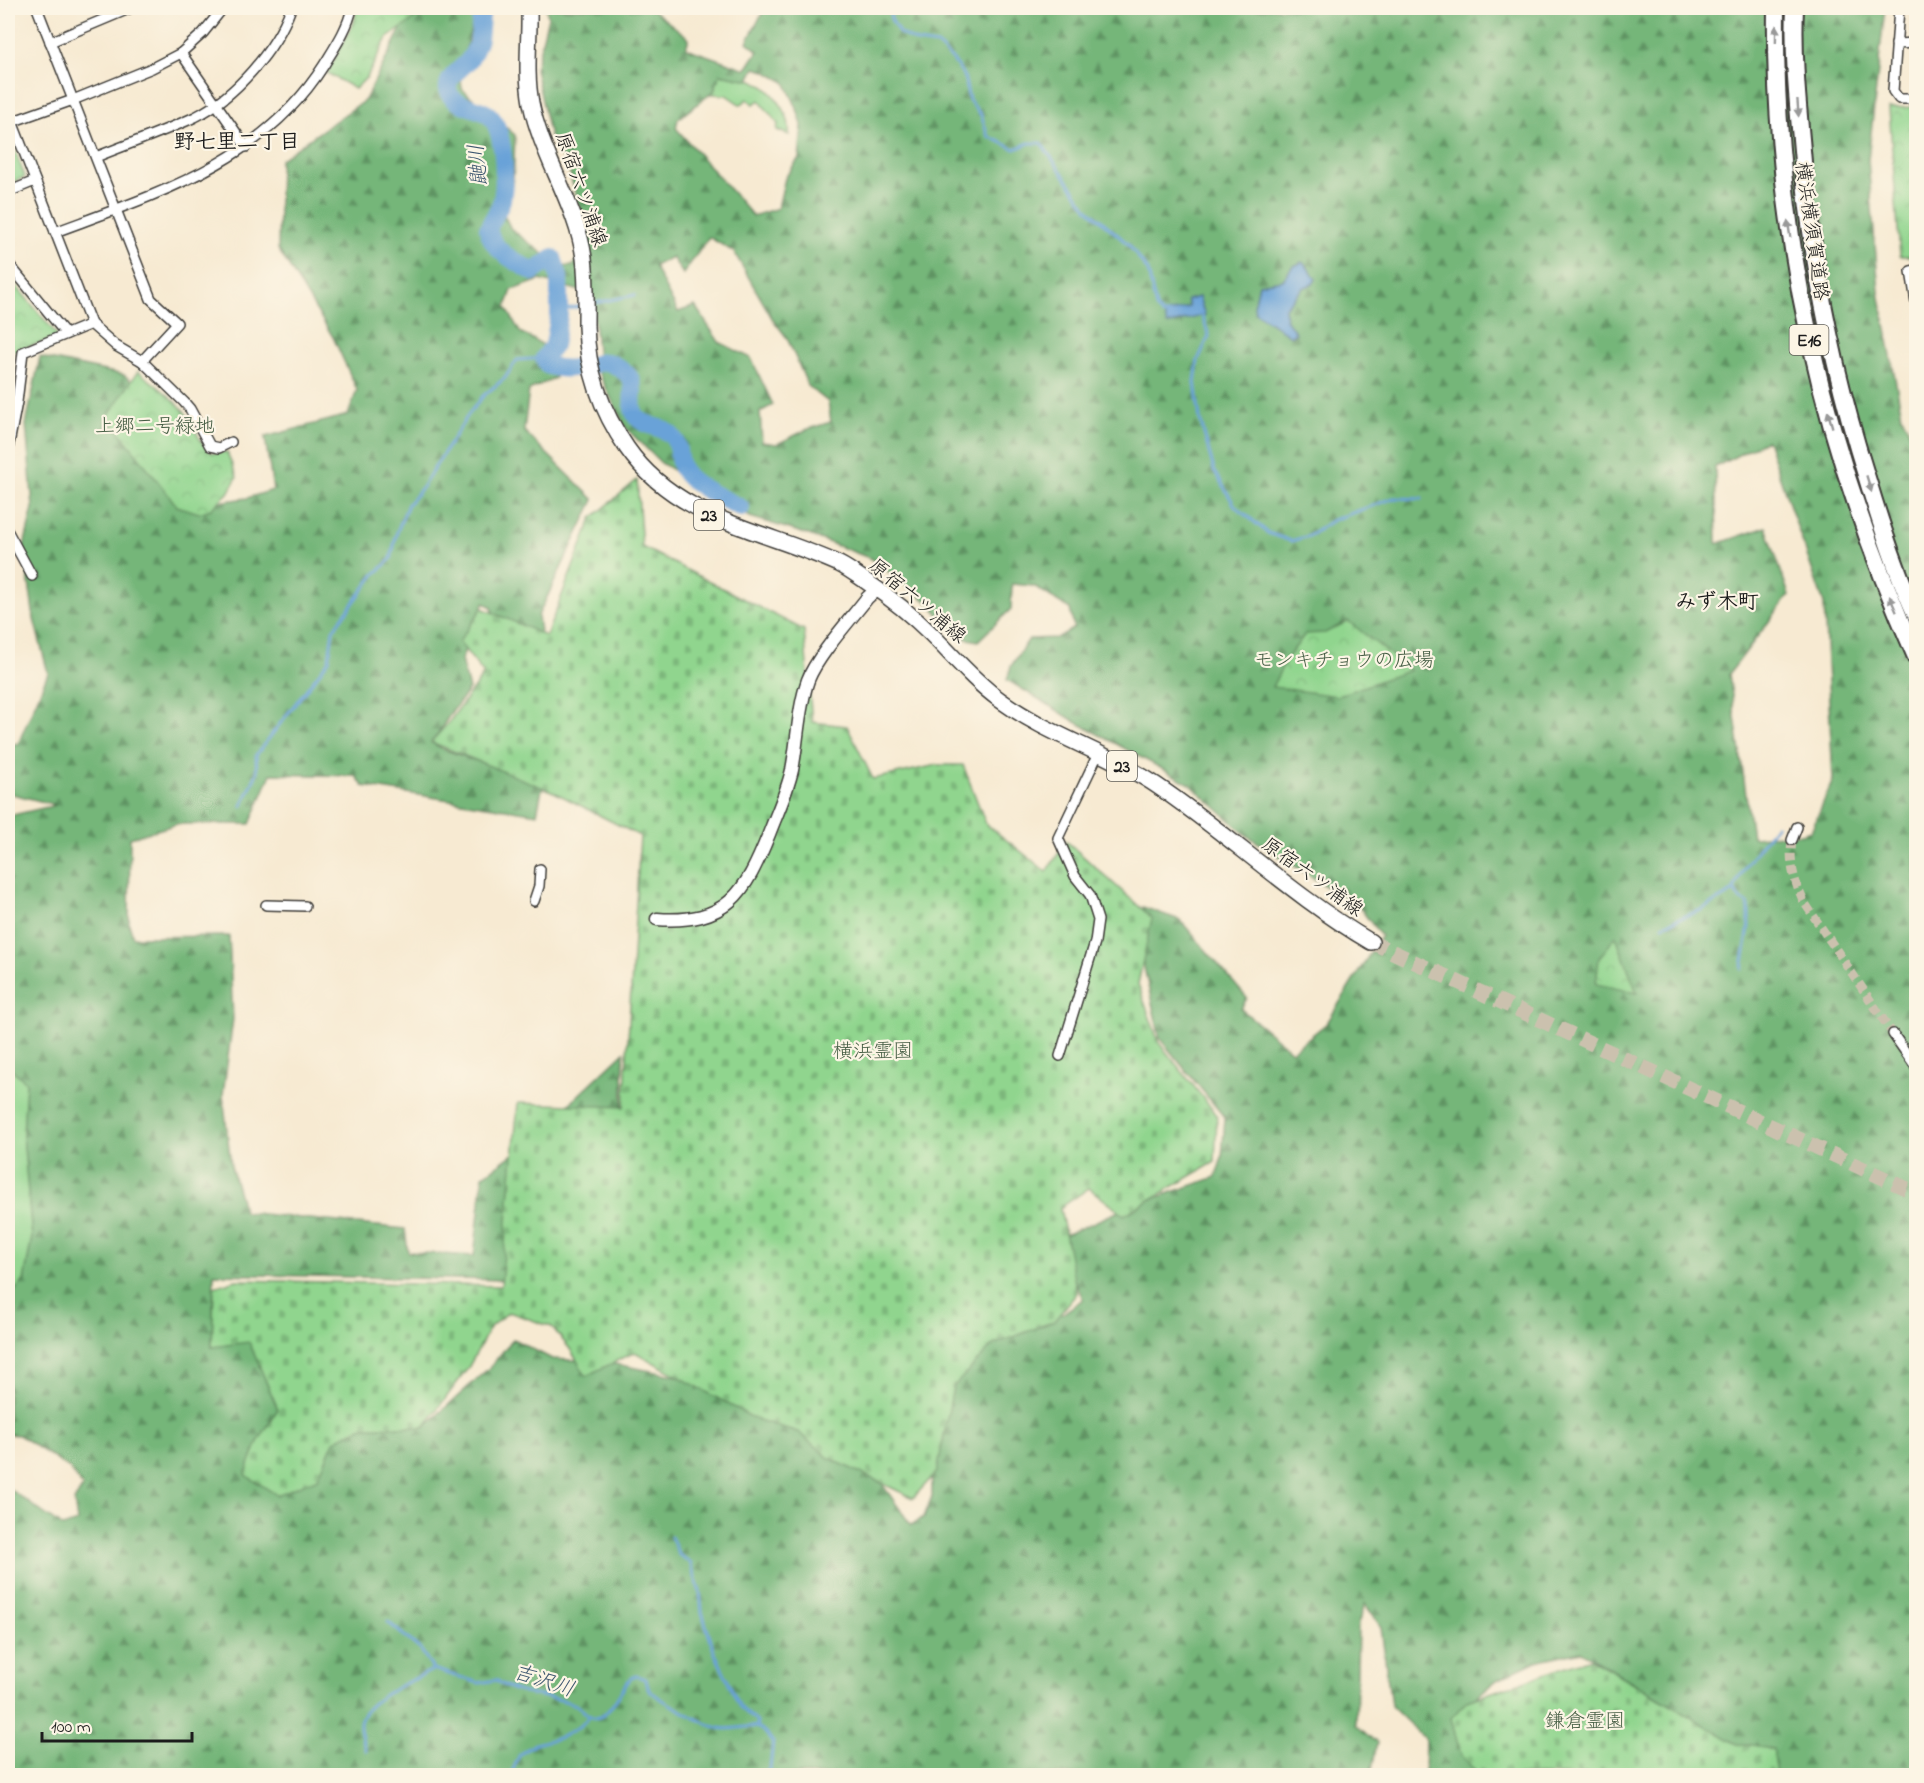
<svg xmlns="http://www.w3.org/2000/svg" width="1924" height="1783" font-family="'Indie Flower','Klee One',sans-serif">
	<style>
		.grass { fill: #90d58e; stroke: #567855; stroke-width: 1.5 }
		.forest { fill: url(#forest-firs); stroke: #48694a; stroke-width: 1.5; fill-rule: evenodd }
		.cemetery { fill: url(#cemetery-stones); stroke: #567855; stroke-width: 1.5 }
		.park { fill: url(#park-crowns); stroke: #567855; stroke-width: 1.5 }
		.water { fill: #69a2d8; stroke: #425f7a; stroke-width: 1.5 }
		.lines { fill: none; stroke-linecap: round; stroke-linejoin: round }
		.stream { stroke: #69a2d8; stroke-width: 3 }
		.river { stroke: #69a2d8; stroke-width: 18 }
		.minor-tunnel { stroke: #cbc1ae; stroke-width: 9; stroke-dasharray: 9 4.5; stroke-linecap: butt }
		.primary-tunnel { stroke: #cbc1ae; stroke-width: 15; stroke-dasharray: 15 8; stroke-linecap: butt }
		.minor-casing { stroke: #3d3b37; stroke-width: 12 }
		.tertiary-casing { stroke: #3d3b37; stroke-width: 15 }
		.primary-casing { stroke: #3d3b37; stroke-width: 18 }
		.motorway-casing { stroke: #3d3b37; stroke-width: 20 }
		.minor { stroke: #fff; stroke-width: 9 }
		.tertiary { stroke: #fff; stroke-width: 12 }
		.primary { stroke: #fff; stroke-width: 15 }
		.motorway { stroke: #fff; stroke-width: 16 }
		.oneway { fill: #999 }
		.labels { text-anchor: middle; stroke-width: 4.5; stroke-linejoin: round; paint-order: stroke }
		.shield { fill: #fcf5e5; stroke: #5f5d58; stroke-width: 1.5 }
		.shield-label { font-size: 18px; font-weight: bold; fill: #1c1c1c }
		.street-label { font-size: 20px; fill: #1c1c1c; stroke: #fcf5e5 }
		.park-label { font-size: 20px; fill: #455d44; stroke: #fcf5e5 }
		.neighbourhood-label { font-size: 21px; font-weight: bold; fill: #1c1c1c; stroke: #fcf5e5 }
		.water-label { font-size: 21px; font-style: italic; fill: #3f5871; stroke: #fcf5e5 }
	</style>
	<defs>
		<pattern id="forest-firs" width="22" height="20" patternUnits="userSpaceOnUse" patternTransform="scale(1.5)"><rect width="22" height="20" fill="#74b679"/><path d="M5 1l3.5 6h-7zM16 11l3.5 6h-7z" fill="#5e9362"/></pattern>
		<pattern id="cemetery-stones" width="16" height="16" patternUnits="userSpaceOnUse" patternTransform="scale(1.5)"><rect width="16" height="16" fill="#90d58e"/><path d="M2 7V4a2 2 0 0 1 4 0v3zM10 15v-3a2 2 0 0 1 4 0v3z" fill="#7cb67a"/></pattern>
		<pattern id="park-crowns" width="20" height="18" patternUnits="userSpaceOnUse" patternTransform="scale(1.5)"><rect width="20" height="18" fill="#90d58e"/><path d="M2 6a3 3 0 1 1 6 0M12 15a3 3 0 1 1 6 0" fill="none" stroke="#7cb67a"/></pattern>
	</defs>
	<rect width="100%" height="100%" fill="#fcf5e5"/>
	<filter id="ink" filterUnits="userSpaceOnUse"><feTurbulence type="fractalNoise" baseFrequency=".0167" numOctaves="2"/><feDisplacementMap in="SourceGraphic" scale="12" xChannelSelector="R" yChannelSelector="G"/><feConvolveMatrix kernelMatrix="1 2 1 2 8 2 1 2 1" color-interpolation-filters="sRGB"/></filter>
	<filter id="wash" filterUnits="userSpaceOnUse"><feTurbulence type="fractalNoise" baseFrequency=".008" numOctaves="4" result="noise"/><feDisplacementMap in="SourceGraphic" scale="24" xChannelSelector="R" yChannelSelector="G"/><feGaussianBlur stdDeviation="1.35" result="paint"/><feColorMatrix in="noise" values="0 0 0 0 0 0 0 0 0 0 0 0 0 0 0 0 0 1.4 0 .05"/><feComposite in="paint" operator="in"/></filter>
	<g filter="url(#wash)">
		<rect width="100%" height="100%" fill="#f7ead2"/>
		<g class="grass">
			<path d="M720,74C730,76 742,77 752,80C772,87 792,114 789,135L777,130L778,124L759,100L754,104L747,99L741,105L726,95L710,94L714,91Z"/>
			<polygon points="8,978 29,1002 41,1283 8,1310"/>
		</g>
		<path class="forest" d="M407,8H477L460,71L462,89L515,135L513,182L502,211L511,229L545,255L556,267L573,266L584,244L583,223L569,170L550,137L535,69L548,17L546,8H650L689,38L686,48L746,69L758,51L747,42L765,8H1885L1868,160L1879,292L1902,416L1916,445V1775H1774L1745,1750L1581,1651L1536,1661L1497,1680L1475,1698L1496,1725L1520,1775H1424L1425,1739L1391,1706L1381,1627L1365,1604L1358,1624L1356,1725L1377,1743L1371,1775H8V1488L63,1527L77,1522L74,1501L83,1487L69,1468L19,1435L8,1434V1297L24,1281L32,1237L23,1136L26,1082L9,1067L8,1057V816L56,805L8,793V743L18,744L48,673L34,619L24,546L33,508L26,424L40,357L124,375L174,418L204,504L247,498L273,490L265,437L348,415L357,390L333,337L278,249L280,160L365,100L400,31ZM755,68L765,71L785,82L796,106L802,125L799,158L785,178L778,208L753,216L676,128L678,119L714,91L720,74L749,80ZM709,237L734,252L772,318L787,338L808,386L828,402L831,422L808,429L777,444L762,442L760,412L773,405L751,358L719,342L695,306L678,312L654,266L672,257L683,274ZM540,280L592,294L599,374L625,427L661,463L750,517L809,535L872,559L930,604L958,637L978,641L1011,609L1012,584L1034,586L1070,609L1074,628L1057,638L1029,639L1011,666L1007,680L1076,722L1190,784L1246,835L1360,908L1381,936L1327,1023L1292,1051L1241,1009L1247,998L1180,920L1143,907L1141,954L1160,1039L1225,1118L1222,1157L1216,1177L1126,1208L1056,1239L1083,1299L1062,1314H971L932,1386V1496L924,1517L911,1525L863,1457L706,1385L673,1375L604,1362L552,1359L513,1339L491,1366L424,1427H361L334,1441L318,1478L258,1442L278,1409L249,1341L212,1347L214,1274L504,1280L621,1153L624,1052L528,1143L483,1176L474,1256L408,1252L405,1229L244,1212L231,1166L223,1095L233,1019L229,936L133,937L129,924L130,838L177,824H250L271,774L356,776L363,786L537,814L543,784L443,749L432,743L449,716L469,689L461,660L484,603L492,607L494,618L541,640L538,616L594,500L524,431L529,390L555,378L547,347L520,332L506,307L512,290ZM1767,440L1824,604L1833,780L1811,831L1801,834L1752,837L1729,674L1789,595L1766,527L1717,544L1715,467Z"/>
		<g class="cemetery">
			<polygon points="637,480 642,547 804,630 812,722 847,726 873,779 937,765 963,765 986,824 1047,872 1066,841 1152,918 1138,984 1159,1043 1217,1115 1215,1162 1124,1215 1089,1188 1060,1208 1077,1293 1054,1321 993,1345 953,1387 937,1472 913,1498 829,1458 798,1432 755,1419 635,1352 586,1376 570,1349 552,1327 509,1312 491,1326 468,1368 424,1427 361,1427 334,1441 318,1478 277,1495 245,1475 258,1442 278,1409 249,1342 212,1347 214,1287 236,1280 501,1286 518,1103 624,1107 640,836 556,793 431,742 449,722 484,674 459,642 482,608 546,636 592,518"/>
			<polygon points="1590,1658 1737,1744 1773,1749 1777,1775 1478,1775 1460,1753 1451,1718 1467,1701"/>
		</g>
		<g class="park">
			<polygon points="357,8 405,8 407,10 406,8 422,8 412,21 387,38 367,77 355,89 327,73 354,22"/>
			<polygon points="1916,107 1916,256 1900,256 1889,108"/>
			<polygon points="8,132 25,177 8,184"/>
			<polygon points="8,276 59,337 8,353"/>
			<path d="M138,371C154,384 171,395 184,411C195,425 198,443 212,453L227,452L237,477L228,493L211,509L199,513L177,506L114,425L105,420Z"/>
			<polygon points="1348,621 1410,670 1337,696 1272,687 1286,660 1305,634 1325,633"/>
			<polygon points="1616,936 1637,993 1596,984 1599,958"/>
		</g>
		<g class="water">
			<polygon points="1302,262 1306,265 1316,279 1313,284 1303,288 1285,308 1286,319 1296,333 1291,336 1255,312 1254,306 1259,284 1283,280 1292,267"/>
			<polygon points="1199,297 1205,315 1167,325 1164,314 1189,307 1187,300"/>
		</g>
		<g class="lines">
			<g class="stream">
				<polyline points="889,8 891,19 899,33 917,42 937,45 952,59 964,76 969,100 981,115 988,136 1015,149 1029,143 1041,143 1087,208 1129,245 1148,271 1156,308 1163,315 1168,314"/>
				<polyline points="590,304 635,295"/>
				<polyline points="559,311 581,306"/>
				<polyline points="1201,312 1209,336 1198,360 1195,382 1200,419 1214,470 1235,506 1268,533 1291,541 1309,536 1333,520 1394,498 1422,499"/>
				<polyline points="242,806 257,773 256,755 329,660 333,630 375,574 391,559 397,532 408,504 421,489 468,415 483,396 505,378 517,360 544,358"/>
				<path d="M1734,891L1741,900L1747,903C1753,924 1744,948 1742,969"/>
				<path d="M1663,925L1701,910L1734,891C1737,875 1764,840 1776,826"/>
				<polyline points="671,1537 679,1555 690,1562 700,1592 702,1612 714,1651 740,1707 757,1722 756,1727"/>
				<path d="M388,1622L421,1650L433,1669L479,1683L496,1680C521,1699 549,1693 576,1705C584,1709 588,1720 599,1717C611,1714 622,1687 631,1678L636,1676L646,1679C646,1680 648,1687 648,1688C655,1698 705,1724 718,1728C732,1731 744,1725 756,1727C764,1729 768,1736 773,1742L770,1768L761,1776"/>
				<path d="M366,1751C364,1743 359,1733 360,1723C363,1699 413,1681 432,1670"/>
				<polyline points="510,1776 520,1754 535,1744 562,1737 580,1726 589,1717"/>
			</g>
			<path class="river" d="M482,8C478,32 484,37 469,60C463,68 446,77 448,89C450,106 477,106 489,115C505,130 506,179 502,200C499,210 492,220 488,229C494,253 513,259 533,272L553,258L559,277V316L554,345L544,358L547,365C563,371 576,368 592,365C596,364 602,361 606,362C610,362 618,367 622,370C641,382 628,397 634,412C640,428 662,424 672,436C681,446 676,459 683,470C692,486 725,499 741,508"/>
		</g>
	</g>
	<g filter="url(#ink)">
		<g class="lines">
			<path class="minor-tunnel" d="M1792,840C1789,864 1794,881 1804,902L1893,1034"/>
			<polyline class="primary-tunnel" points="1371,942 1916,1193"/>
			<g class="minor-casing">
				<g id="minor">
					<polyline points="37,8 151,299 177,323 142,361"/>
					<polyline points="1899,8 1893,91 1899,99 1916,99"/>
					<polyline points="50,42 131,8"/>
					<polyline points="1896,44 1916,43"/>
					<polyline points="181,53 246,147"/>
					<polyline points="8,111 91,324 116,346 142,361 184,402 190,409 210,446 219,448 231,442"/>
					<polyline points="11,122 73,100 152,68 181,53 203,33 223,8"/>
					<path d="M96,157C128,144 163,132 195,117C235,97 276,50 291,8"/>
					<polyline points="8,192 35,181"/>
					<path d="M55,232C157,194 263,162 324,65C335,47 348,28 352,8"/>
					<polyline points="8,263 66,334"/>
					<polyline points="1916,270 1911,271 1916,302"/>
					<polyline points="8,449 17,402 23,352 91,324"/>
					<polyline points="8,532 32,576"/>
					<polyline points="1792,840 1797,827"/>
					<polyline points="534,901 539,886 540,869"/>
					<polyline points="266,905 305,906"/>
					<polyline points="1893,1034 1916,1067"/>
					<polyline points="1060,1056 1095,942 1098,920 1090,895 1075,876 1058,838 1098,754"/>
				</g>
			</g>
			<g class="tertiary-casing">
				<path id="tertiary" d="M657,919C727,924 745,894 769,834C777,813 787,792 792,770C798,740 798,708 808,680C817,656 851,619 867,598L877,589"/>
			</g>
			<g class="primary-casing">
				<path id="primary" d="M529,8C530,39 525,71 531,103C541,155 577,206 584,258C587,281 586,304 586,326C587,370 602,412 627,448C677,520 765,530 839,564C849,569 858,576 867,582C889,597 912,615 931,634C954,657 974,681 1000,700C1048,735 1107,752 1156,785C1230,835 1294,897 1371,942"/>
			</g>
			<g class="motorway-casing">
				<g id="motorway">
					<path d="M1776,8C1773,237 1823,448 1916,657"/>
					<path d="M1795,8C1793,51 1797,96 1801,139C1810,255 1832,367 1867,478C1881,525 1896,571 1916,615"/>
				</g>
			</g>
			<use href="#minor" class="minor"/>
			<use href="#tertiary" class="tertiary"/>
			<use href="#primary" class="primary"/>
			<use href="#motorway" class="motorway"/>
		</g>
		<defs><path id="oneway-solid" d="M-6-.8H1V-3.2L6.5 0L1 3.2V.8H-6Z" transform="scale(1.5)"/></defs>
		<g class="oneway">
			<use href="#oneway-solid" transform="translate(1776 34) rotate(-89)"/>
			<use href="#oneway-solid" transform="translate(1798 108) rotate(86)"/>
			<use href="#oneway-solid" transform="translate(1789 229) rotate(-99)"/>
			<use href="#oneway-solid" transform="translate(1830 419) rotate(-106)"/>
			<use href="#oneway-solid" transform="translate(1869 484) rotate(73)"/>
			<use href="#oneway-solid" transform="translate(1893 604) rotate(-114)"/>
		</g>
	</g>
	<g class="labels">
		<g class="shield">
			<rect x="1789.5" y="325" width="39" height="30" rx="4.5"/>
			<rect x="694" y="500" width="30" height="30" rx="4.5"/>
			<rect x="1107" y="751" width="30" height="30" rx="4.5"/>
		</g>
		<g class="shield-label">
			<text x="1809" y="346">E16</text>
			<text x="709" y="521">23</text>
			<text x="1122" y="772">23</text>
		</g>
		<g class="street-label">
			<text transform="translate(582 189) rotate(71)" y="7">原宿六ツ浦線</text>
			<text transform="translate(1813 231) rotate(82)" y="7">横浜横須賀道路</text>
			<text transform="translate(918 600) rotate(40)" y="7">原宿六ツ浦線</text>
			<text transform="translate(1313 876) rotate(36)" y="7">原宿六ツ浦線</text>
		</g>
		<g class="park-label">
			<text x="155" y="432">上郷二号緑地</text>
			<text x="1344" y="666">モンキチョウの広場</text>
			<text x="873" y="1057">横浜霊園</text>
			<text x="1585" y="1727">鎌倉霊園</text>
		</g>
		<g class="neighbourhood-label">
			<text x="237" y="148">野七里二丁目</text>
			<text x="1717" y="608">みず木町</text>
		</g>
		<g class="water-label">
			<text transform="translate(477 165) rotate(-95)" y="7">鼬川</text>
			<text transform="translate(544 1680) rotate(18)" y="7">吉沢川</text>
		</g>
	</g>
	<rect width="1924" height="1783" fill="none" stroke="#fcf5e5" stroke-width="30"/>
	<path d="M42 1732v9h150v-9" fill="none" stroke="#1c1c1c" stroke-width="3"/>
	<text x="51" y="1732" font-size="18" fill="#1c1c1c" stroke="#fcf5e5" stroke-width="4.5" paint-order="stroke">100 m</text>
</svg>
